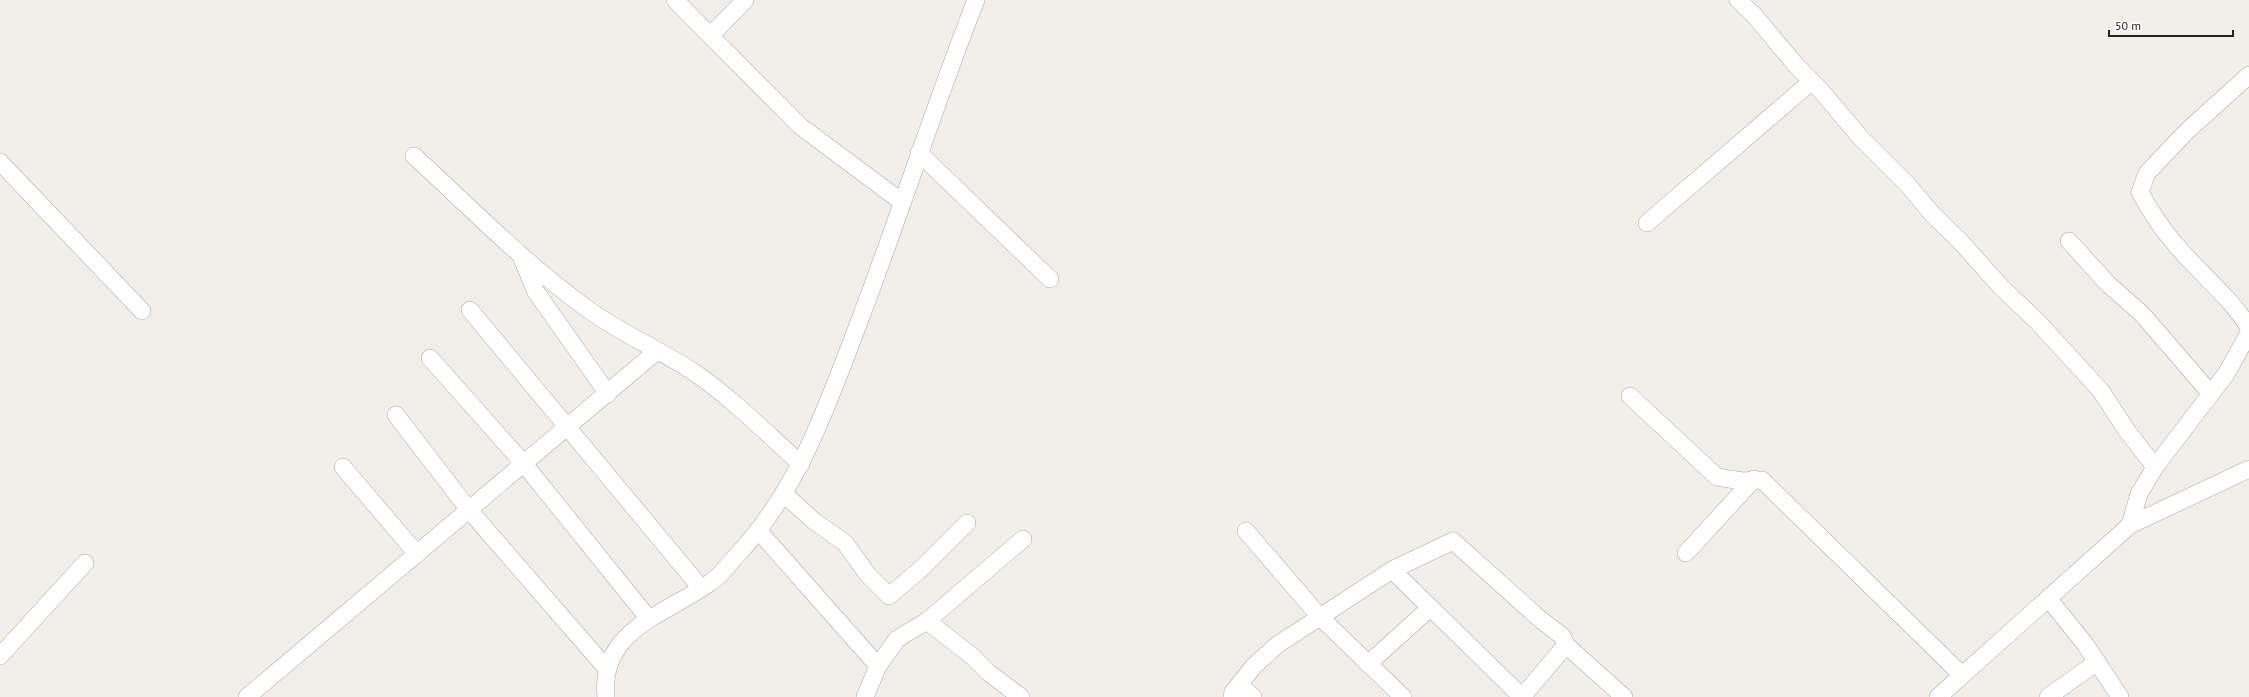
<svg xmlns="http://www.w3.org/2000/svg" width="2249" height="697" font-family="'PT Sans',sans-serif">
	<style>
		.lines { fill: none; stroke-linecap: round; stroke-linejoin: round }
		.minor-casing { stroke: #a9a9a9; stroke-width: 18 }
		.minor { stroke: #fff; stroke-width: 17 }
	</style>
	<rect width="100%" height="100%" fill="#f2efe9"/>
	<g class="lines">
		<g class="minor-casing">
			<g id="minor">
				<polyline points="675,0 800,126 902,202"/>
				<polyline points="1738,0 1753,14 1794,63 1822,92 1860,137 1908,185 1933,215 1959,240 2002,288 2037,321 2101,391 2127,431 2155,467"/>
				<polyline points="711,35 745,0"/>
				<path d="M2249,75L2187,131L2147,173L2140,192C2150,211 2161,228 2176,245C2200,274 2230,296 2249,328"/>
				<polyline points="919,153 1050,279"/>
				<path d="M414,156C471,208 526,265 589,310C622,334 661,350 695,373C733,399 766,433 801,464"/>
				<polyline points="0,162 142,311"/>
				<polyline points="1647,223 1811,82"/>
				<polyline points="2069,241 2108,284 2142,314 2211,394"/>
				<polyline points="521,256 536,292 608,394"/>
				<polyline points="470,310 701,588"/>
				<polyline points="430,358 524,464 649,619"/>
				<polyline points="1630,396 1717,477 1742,481 1762,480 1962,675"/>
				<polyline points="396,415 469,510 607,669"/>
				<polyline points="343,467 417,554"/>
				<polyline points="784,494 814,521 845,543 868,575 889,596 922,568 967,523"/>
				<polyline points="2130,525 2139,494 2155,467 2226,374 2249,333"/>
				<polyline points="758,530 878,666"/>
				<polyline points="1246,531 1320,617 1403,697"/>
				<polyline points="1686,553 1754,479"/>
				<polyline points="1392,570 1522,697"/>
				<polyline points="2048,598 2085,644 2120,697"/>
				<polyline points="927,621 973,657 989,673 1021,697"/>
				<polyline points="0,656 85,563"/>
				<polyline points="1368,664 1430,608"/>
				<polyline points="1239,685 1253,697"/>
				<polyline points="247,697 657,351"/>
				<path d="M606,697C599,629 667,614 711,582C722,575 730,562 739,553C798,489 826,409 856,330C898,221 933,109 976,0"/>
				<polyline points="865,697 878,666 897,639 927,621 1023,539"/>
				<polyline points="1232,697 1233,692 1254,666 1277,645 1392,570 1453,541 1541,620 1562,636 1566,645 1624,697"/>
				<polyline points="1522,697 1566,645"/>
				<polyline points="1938,697 2130,525 2249,469"/>
				<polyline points="2048,697 2097,662"/>
			</g>
		</g>
		<use href="#minor" class="minor"/>
	</g>
	<path d="M2109 30v6h124v-6" fill="none" stroke="#222222" stroke-width="2"/>
	<text x="2115" y="30" font-size="12" fill="#222222" stroke="#ffffff" stroke-width="3" paint-order="stroke">50 m</text>
</svg>
